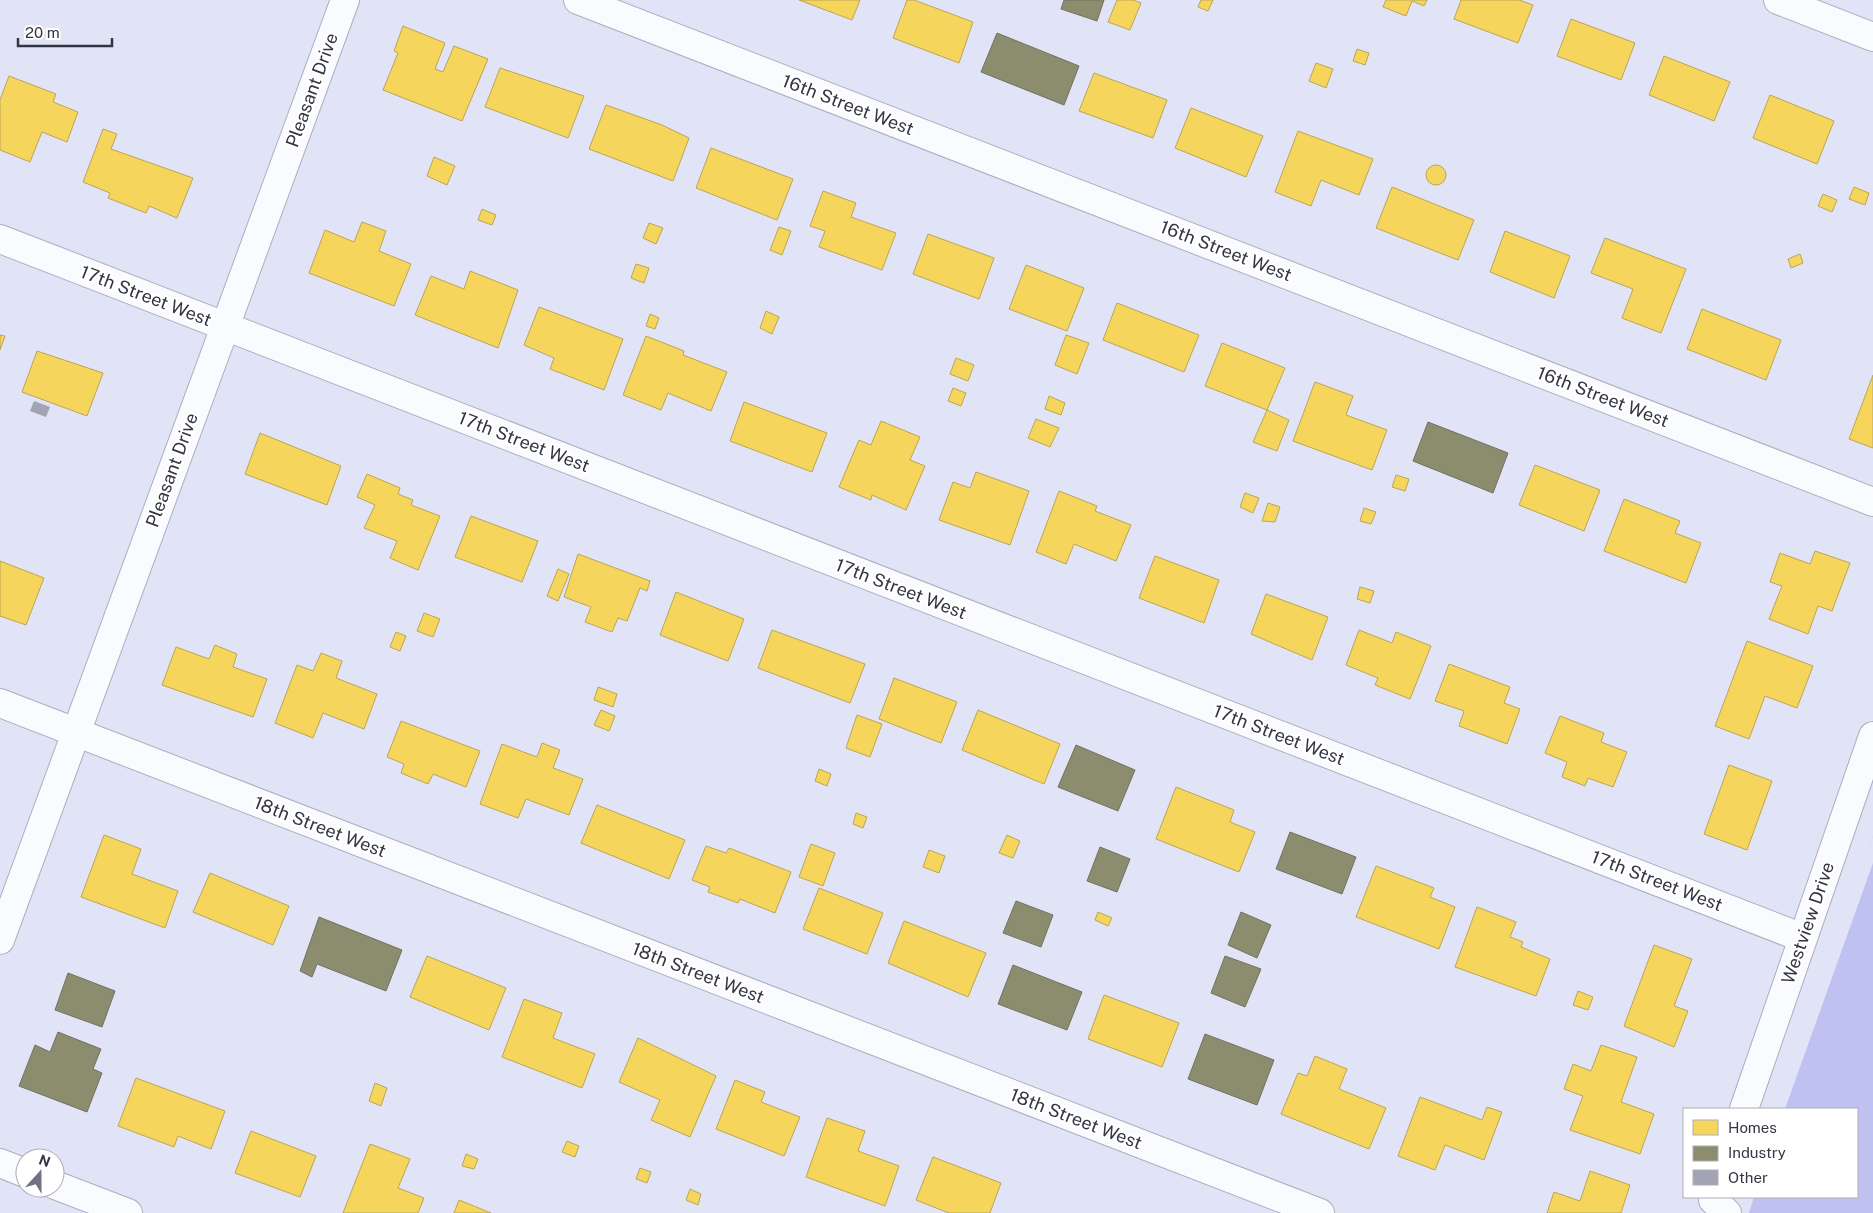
<svg xmlns="http://www.w3.org/2000/svg" width="1873" height="1213" font-family="'Public Sans',sans-serif">
	<style>
		.green { fill: #bfc1f1 }
		.homes { fill: #f6d55c; stroke: #bca554 }
		.industry { fill: #8c8c6e; stroke: #727261 }
		.building { fill: #a3a4b3 }
		.lines { fill: none; stroke-linecap: round; stroke-linejoin: round }
		.street-casing { stroke: #adaebd; stroke-width: 30 }
		.secondary-casing { stroke: #adaebd; stroke-width: 30 }
		.path { stroke: #dbdbe1; stroke-width: 3; stroke-dasharray: 1 4; stroke-linecap: butt }
		.street { stroke: #fafbfe; stroke-width: 28 }
		.secondary { stroke: #fafbfe; stroke-width: 28 }
		.labels { text-anchor: middle; stroke-width: 5; stroke-linejoin: round; paint-order: stroke }
		.street-label { font-size: 18px; fill: #343543; stroke: #fff }
	</style>
	<rect width="100%" height="100%" fill="#e1e3f7"/>
	<polygon class="green" points="1873,863 1873,1213 1749,1213 1754,1197 1857,1197 1857,1109 1785,1109"/>
	<g class="homes">
		<polygon points="799,0 860,0 852,20"/>
		<polygon points="907,0 914,0 973,22 959,63 893,38"/>
		<polygon points="1117,0 1133,0 1141,3 1130,30 1108,22"/>
		<polygon points="1201,0 1213,0 1208,11 1198,7"/>
		<polygon points="1386,0 1427,0 1424,6 1412,1 1406,16 1383,7"/>
		<polygon points="1461,0 1519,0 1533,5 1518,43 1454,19"/>
		<polygon points="1571,19 1635,43 1621,80 1557,56"/>
		<polygon points="403,26 445,43 435,69 443,72 454,46 488,59 462,121 383,90 398,53 394,51"/>
		<polygon points="1357,49 1369,53 1365,65 1353,61"/>
		<polygon points="1664,56 1730,82 1714,121 1649,95"/>
		<polygon points="1316,63 1333,69 1326,88 1309,81"/>
		<polygon points="500,68 584,96 568,138 485,107"/>
		<polygon points="1094,73 1167,100 1153,138 1079,111"/>
		<polygon points="9,76 56,94 53,102 78,112 67,142 42,132 30,162 0,150 0,100"/>
		<polygon points="1770,95 1834,121 1817,164 1753,138"/>
		<polygon points="606,105 662,125 689,138 673,181 589,149"/>
		<polygon points="1191,108 1263,136 1246,177 1175,148"/>
		<polygon points="103,129 117,134 111,149 193,178 177,218 149,206 146,213 108,198 110,193 83,182"/>
		<polygon points="1298,131 1373,159 1359,195 1321,180 1311,206 1275,192"/>
		<polygon points="711,148 793,179 777,220 696,188"/>
		<polygon points="434,157 455,166 447,185 427,176"/>
		<circle cx="1436" cy="175" r="10"/>
		<polygon points="1392,187 1474,220 1458,260 1376,228"/>
		<polygon points="1854,187 1869,193 1865,205 1849,199"/>
		<polygon points="823,191 856,203 851,217 896,233 882,270 819,247 825,231 810,226"/>
		<polygon points="1823,194 1837,200 1832,212 1818,206"/>
		<polygon points="482,209 496,215 492,225 478,220"/>
		<polygon points="362,222 386,231 379,251 411,264 394,306 309,273 325,230 354,242"/>
		<polygon points="649,223 663,228 656,244 643,238"/>
		<polygon points="779,227 791,231 782,255 770,250"/>
		<polygon points="1505,231 1570,256 1554,298 1490,272"/>
		<polygon points="928,234 994,258 979,299 913,274"/>
		<polygon points="1605,238 1686,269 1661,333 1622,318 1633,289 1591,273"/>
		<polygon points="1800,254 1803,263 1791,268 1788,259"/>
		<polygon points="636,264 649,268 644,283 631,278"/>
		<polygon points="1026,265 1084,288 1067,331 1009,309"/>
		<polygon points="470,271 518,290 498,348 415,315 431,276 464,289"/>
		<polygon points="1117,303 1199,335 1184,372 1103,340"/>
		<polygon points="539,307 623,339 604,390 550,369 554,358 524,345"/>
		<polygon points="1702,309 1781,340 1766,380 1687,349"/>
		<polygon points="766,311 779,317 772,334 760,328"/>
		<polygon points="650,314 659,318 655,329 646,326"/>
		<polygon points="0,335 5,336 0,350"/>
		<polygon points="1066,335 1089,343 1077,374 1055,365"/>
		<polygon points="646,336 684,351 683,355 727,372 711,411 668,393 661,410 623,395"/>
		<polygon points="1222,343 1285,368 1267,410 1205,386"/>
		<polygon points="37,351 103,373 87,416 22,392"/>
		<polygon points="956,358 974,365 968,381 950,374"/>
		<polygon points="1873,375 1873,448 1849,439"/>
		<polygon points="1315,382 1353,396 1346,415 1387,430 1372,470 1293,441"/>
		<polygon points="953,388 966,393 961,406 948,401"/>
		<polygon points="1049,396 1065,403 1061,415 1045,409"/>
		<polygon points="744,402 827,433 812,472 730,441"/>
		<polygon points="1267,410 1289,420 1277,451 1253,442"/>
		<polygon points="1036,419 1059,428 1050,447 1028,438"/>
		<polygon points="881,421 920,437 910,460 925,466 906,510 872,495 871,500 839,487 859,440 871,445"/>
		<polygon points="260,433 341,466 327,505 245,474"/>
		<polygon points="1535,465 1600,490 1584,531 1519,505"/>
		<polygon points="976,472 1029,491 1010,545 939,520 953,482 970,488"/>
		<polygon points="367,474 400,488 398,494 413,500 411,505 440,516 418,570 390,558 397,541 364,528 375,505 357,497"/>
		<polygon points="1396,475 1409,479 1405,491 1392,487"/>
		<polygon points="1059,491 1097,506 1095,511 1131,525 1116,561 1074,544 1066,564 1036,552"/>
		<polygon points="1245,493 1259,498 1253,513 1240,507"/>
		<polygon points="1624,499 1680,521 1675,533 1701,543 1686,583 1604,551"/>
		<polygon points="1268,503 1280,507 1275,522 1262,521"/>
		<polygon points="1364,508 1376,512 1371,524 1360,521"/>
		<polygon points="471,516 538,541 522,582 455,557"/>
		<polygon points="1815,551 1850,563 1832,611 1818,606 1808,634 1769,619 1782,586 1770,582 1780,553 1810,564"/>
		<polygon points="578,554 650,581 647,591 640,588 627,621 618,618 612,632 585,622 591,607 564,597"/>
		<polygon points="1155,556 1219,580 1204,623 1139,598"/>
		<polygon points="0,561 44,578 26,625 0,616"/>
		<polygon points="558,569 569,574 558,601 547,596"/>
		<polygon points="1360,587 1374,591 1370,603 1357,599"/>
		<polygon points="676,592 744,619 728,661 660,635"/>
		<polygon points="1266,594 1328,617 1312,660 1251,634"/>
		<polygon points="424,613 440,619 433,637 417,631"/>
		<polygon points="772,630 865,664 850,703 758,668"/>
		<polygon points="1359,630 1392,643 1396,632 1431,646 1410,699 1375,685 1378,678 1346,665"/>
		<polygon points="396,632 406,636 400,651 390,647"/>
		<polygon points="1747,641 1813,666 1797,708 1765,696 1749,739 1715,726"/>
		<polygon points="215,645 237,654 233,667 267,679 253,717 162,685 176,647 209,659"/>
		<polygon points="321,653 342,661 336,678 377,694 364,729 323,713 313,738 275,723 297,665 313,671"/>
		<polygon points="1449,664 1510,687 1504,703 1520,709 1507,744 1459,726 1464,711 1435,701"/>
		<polygon points="894,678 957,702 941,743 879,719"/>
		<polygon points="598,687 617,694 613,707 594,700"/>
		<polygon points="601,710 615,716 609,731 594,725"/>
		<polygon points="978,710 1060,744 1044,784 962,750"/>
		<polygon points="857,715 882,724 870,757 846,748"/>
		<polygon points="1560,716 1604,733 1601,742 1627,752 1613,787 1588,778 1585,786 1562,777 1567,762 1545,753"/>
		<polygon points="401,721 480,751 466,787 433,774 428,784 401,773 404,764 387,757"/>
		<polygon points="542,743 560,750 553,768 583,779 569,815 526,799 518,818 480,804 502,744 537,757"/>
		<polygon points="1729,765 1772,781 1747,850 1704,834"/>
		<polygon points="819,769 831,774 827,786 815,781"/>
		<polygon points="1176,787 1234,810 1230,822 1255,832 1239,872 1156,839"/>
		<polygon points="597,805 685,840 669,879 581,843"/>
		<polygon points="856,813 867,817 863,828 853,824"/>
		<polygon points="104,835 141,849 132,874 178,891 165,928 81,897"/>
		<polygon points="1007,835 1020,841 1013,858 999,853"/>
		<polygon points="811,844 835,853 823,886 799,877"/>
		<polygon points="706,846 726,853 729,848 791,872 775,913 740,899 738,903 708,892 710,887 692,880"/>
		<polygon points="929,850 945,856 939,873 923,867"/>
		<polygon points="1376,866 1434,888 1430,897 1455,907 1439,949 1356,917"/>
		<polygon points="210,873 289,906 273,945 193,912"/>
		<polygon points="819,888 883,913 867,954 803,929"/>
		<polygon points="1477,907 1516,922 1510,937 1523,942 1521,947 1550,959 1536,996 1455,967"/>
		<polygon points="1098,912 1112,918 1108,926 1095,920"/>
		<polygon points="904,921 986,953 968,997 888,963"/>
		<polygon points="1654,945 1692,959 1674,1006 1688,1011 1674,1047 1624,1026"/>
		<polygon points="427,956 506,988 489,1030 410,997"/>
		<polygon points="1578,991 1593,997 1588,1010 1573,1005"/>
		<polygon points="1104,995 1179,1023 1162,1067 1088,1039"/>
		<polygon points="524,999 562,1013 553,1038 595,1054 582,1088 502,1057"/>
		<polygon points="638,1038 716,1076 690,1137 651,1120 660,1100 619,1082"/>
		<polygon points="1601,1045 1637,1057 1621,1102 1654,1114 1640,1154 1570,1130 1583,1096 1564,1089 1573,1064 1591,1071"/>
		<polygon points="1315,1056 1347,1069 1339,1089 1386,1108 1369,1149 1281,1114 1298,1073 1307,1076"/>
		<polygon points="136,1078 225,1111 211,1149 178,1136 174,1147 118,1126"/>
		<polygon points="735,1080 765,1092 761,1102 800,1117 784,1156 716,1129"/>
		<polygon points="375,1083 387,1088 381,1106 369,1101"/>
		<polygon points="1420,1097 1482,1120 1487,1107 1502,1112 1484,1160 1445,1145 1435,1170 1398,1156"/>
		<polygon points="827,1118 865,1131 858,1151 899,1166 885,1206 806,1177"/>
		<polygon points="251,1131 316,1156 300,1197 235,1173"/>
		<polygon points="567,1141 579,1146 575,1157 562,1152"/>
		<polygon points="370,1144 410,1159 398,1188 424,1198 418,1213 343,1213"/>
		<polygon points="466,1154 478,1159 474,1169 462,1166"/>
		<polygon points="933,1157 1001,1183 990,1213 949,1213 916,1200"/>
		<polygon points="640,1168 651,1172 647,1183 636,1179"/>
		<polygon points="1590,1171 1630,1185 1621,1213 1547,1213 1554,1192 1580,1201"/>
		<polygon points="690,1189 701,1194 698,1205 686,1200"/>
		<polygon points="459,1200 491,1213 454,1213"/>
	</g>
	<g class="industry">
		<polygon points="1064,0 1104,0 1097,21 1061,9"/>
		<polygon points="997,33 1079,66 1064,105 981,72"/>
		<polygon points="1428,422 1508,453 1493,493 1413,461"/>
		<polygon points="1076,745 1135,770 1118,811 1058,787"/>
		<polygon points="1290,832 1356,857 1342,894 1276,869"/>
		<polygon points="1100,847 1130,859 1117,892 1087,881"/>
		<polygon points="1016,901 1053,915 1041,947 1003,933"/>
		<polygon points="1241,912 1271,925 1257,958 1228,945"/>
		<polygon points="319,917 402,950 386,991 317,964 312,977 300,971"/>
		<polygon points="1225,956 1261,969 1245,1007 1211,993"/>
		<polygon points="1013,965 1082,992 1067,1030 998,1004"/>
		<polygon points="68,973 115,991 102,1027 55,1010"/>
		<polygon points="58,1032 101,1049 93,1069 102,1073 87,1112 19,1086 35,1045 50,1052"/>
		<polygon points="1205,1034 1274,1060 1257,1105 1188,1079"/>
	</g>
	<polygon class="building" points="34,401 50,407 46,417 30,411"/>
	<g class="lines">
		<g class="street-casing">
			<g id="street">
				<polyline points="578,0 1873,502"/>
				<polyline points="0,239 1803,938"/>
				<polyline points="0,703 1320,1213"/>
				<polyline points="1744,1109 1873,736"/>
				<polyline points="0,1163 25,1173"/>
				<polyline points="55,1185 128,1213"/>
				<polyline points="1713,1200 1727,1213"/>
			</g>
		</g>
		<g class="secondary-casing">
			<g id="secondary">
				<polyline points="1778,0 1873,37"/>
				<polyline points="0,940 345,0"/>
			</g>
		</g>
		<polyline class="path" points="1869,847 1873,836"/>
		<use href="#street" class="street"/>
		<use href="#secondary" class="secondary"/>
	</g>
	<g class="labels">
		<g class="street-label">
			<text transform="translate(312 90) rotate(-70)" y="6">Pleasant Drive</text>
			<text transform="translate(848 105) rotate(21)" y="6">16th Street West</text>
			<text transform="translate(1226 251) rotate(21)" y="6">16th Street West</text>
			<text transform="translate(146 296) rotate(21)" y="6">17th Street West</text>
			<text transform="translate(1603 397) rotate(21)" y="6">16th Street West</text>
			<text transform="translate(524 442) rotate(21)" y="6">17th Street West</text>
			<text transform="translate(172 470) rotate(-70)" y="6">Pleasant Drive</text>
			<text transform="translate(901 589) rotate(21)" y="6">17th Street West</text>
			<text transform="translate(1279 735) rotate(21)" y="6">17th Street West</text>
			<text transform="translate(320 827) rotate(21)" y="6">18th Street West</text>
			<text transform="translate(1657 881) rotate(21)" y="6">17th Street West</text>
			<text transform="translate(1808 923) rotate(-71)" y="6">Westview Drive</text>
			<text transform="translate(698 973) rotate(21)" y="6">18th Street West</text>
			<text transform="translate(1076 1119) rotate(21)" y="6">18th Street West</text>
		</g>
	</g>
	<rect x="1683" y="1108" width="175" height="90" fill="#ffffff" stroke="#aeaeb4"/>
	<rect x="1693" y="1120" width="25" height="15" fill="#f6d55c" stroke="#aeaeb4"/>
	<text x="1728" y="1133" font-size="15" fill="#343543">Homes</text>
	<rect x="1693" y="1146" width="25" height="15" fill="#8c8c6e" stroke="#aeaeb4"/>
	<text x="1728" y="1158" font-size="15" fill="#343543">Industry</text>
	<rect x="1693" y="1170" width="25" height="15" fill="#a3a4b3" stroke="#aeaeb4"/>
	<text x="1728" y="1183" font-size="15" fill="#343543">Other</text>
	<g transform="translate(40 1173) rotate(21)"><circle r="24" fill="#ffffff" stroke="#aeaeb4"/>
	<path d="M0-4L9 19L0 12L-9 19Z" fill="#717282"/>
	<text y="-8" font-size="14" font-weight="bold" text-anchor="middle" fill="#343543">N</text>
	</g>
	<path d="M18 38v8h94v-8" fill="none" stroke="#343543" stroke-width="2.5"/>
	<text x="25" y="38" font-size="15" fill="#343543" stroke="#ffffff" stroke-width="4" paint-order="stroke">20 m</text>
</svg>
